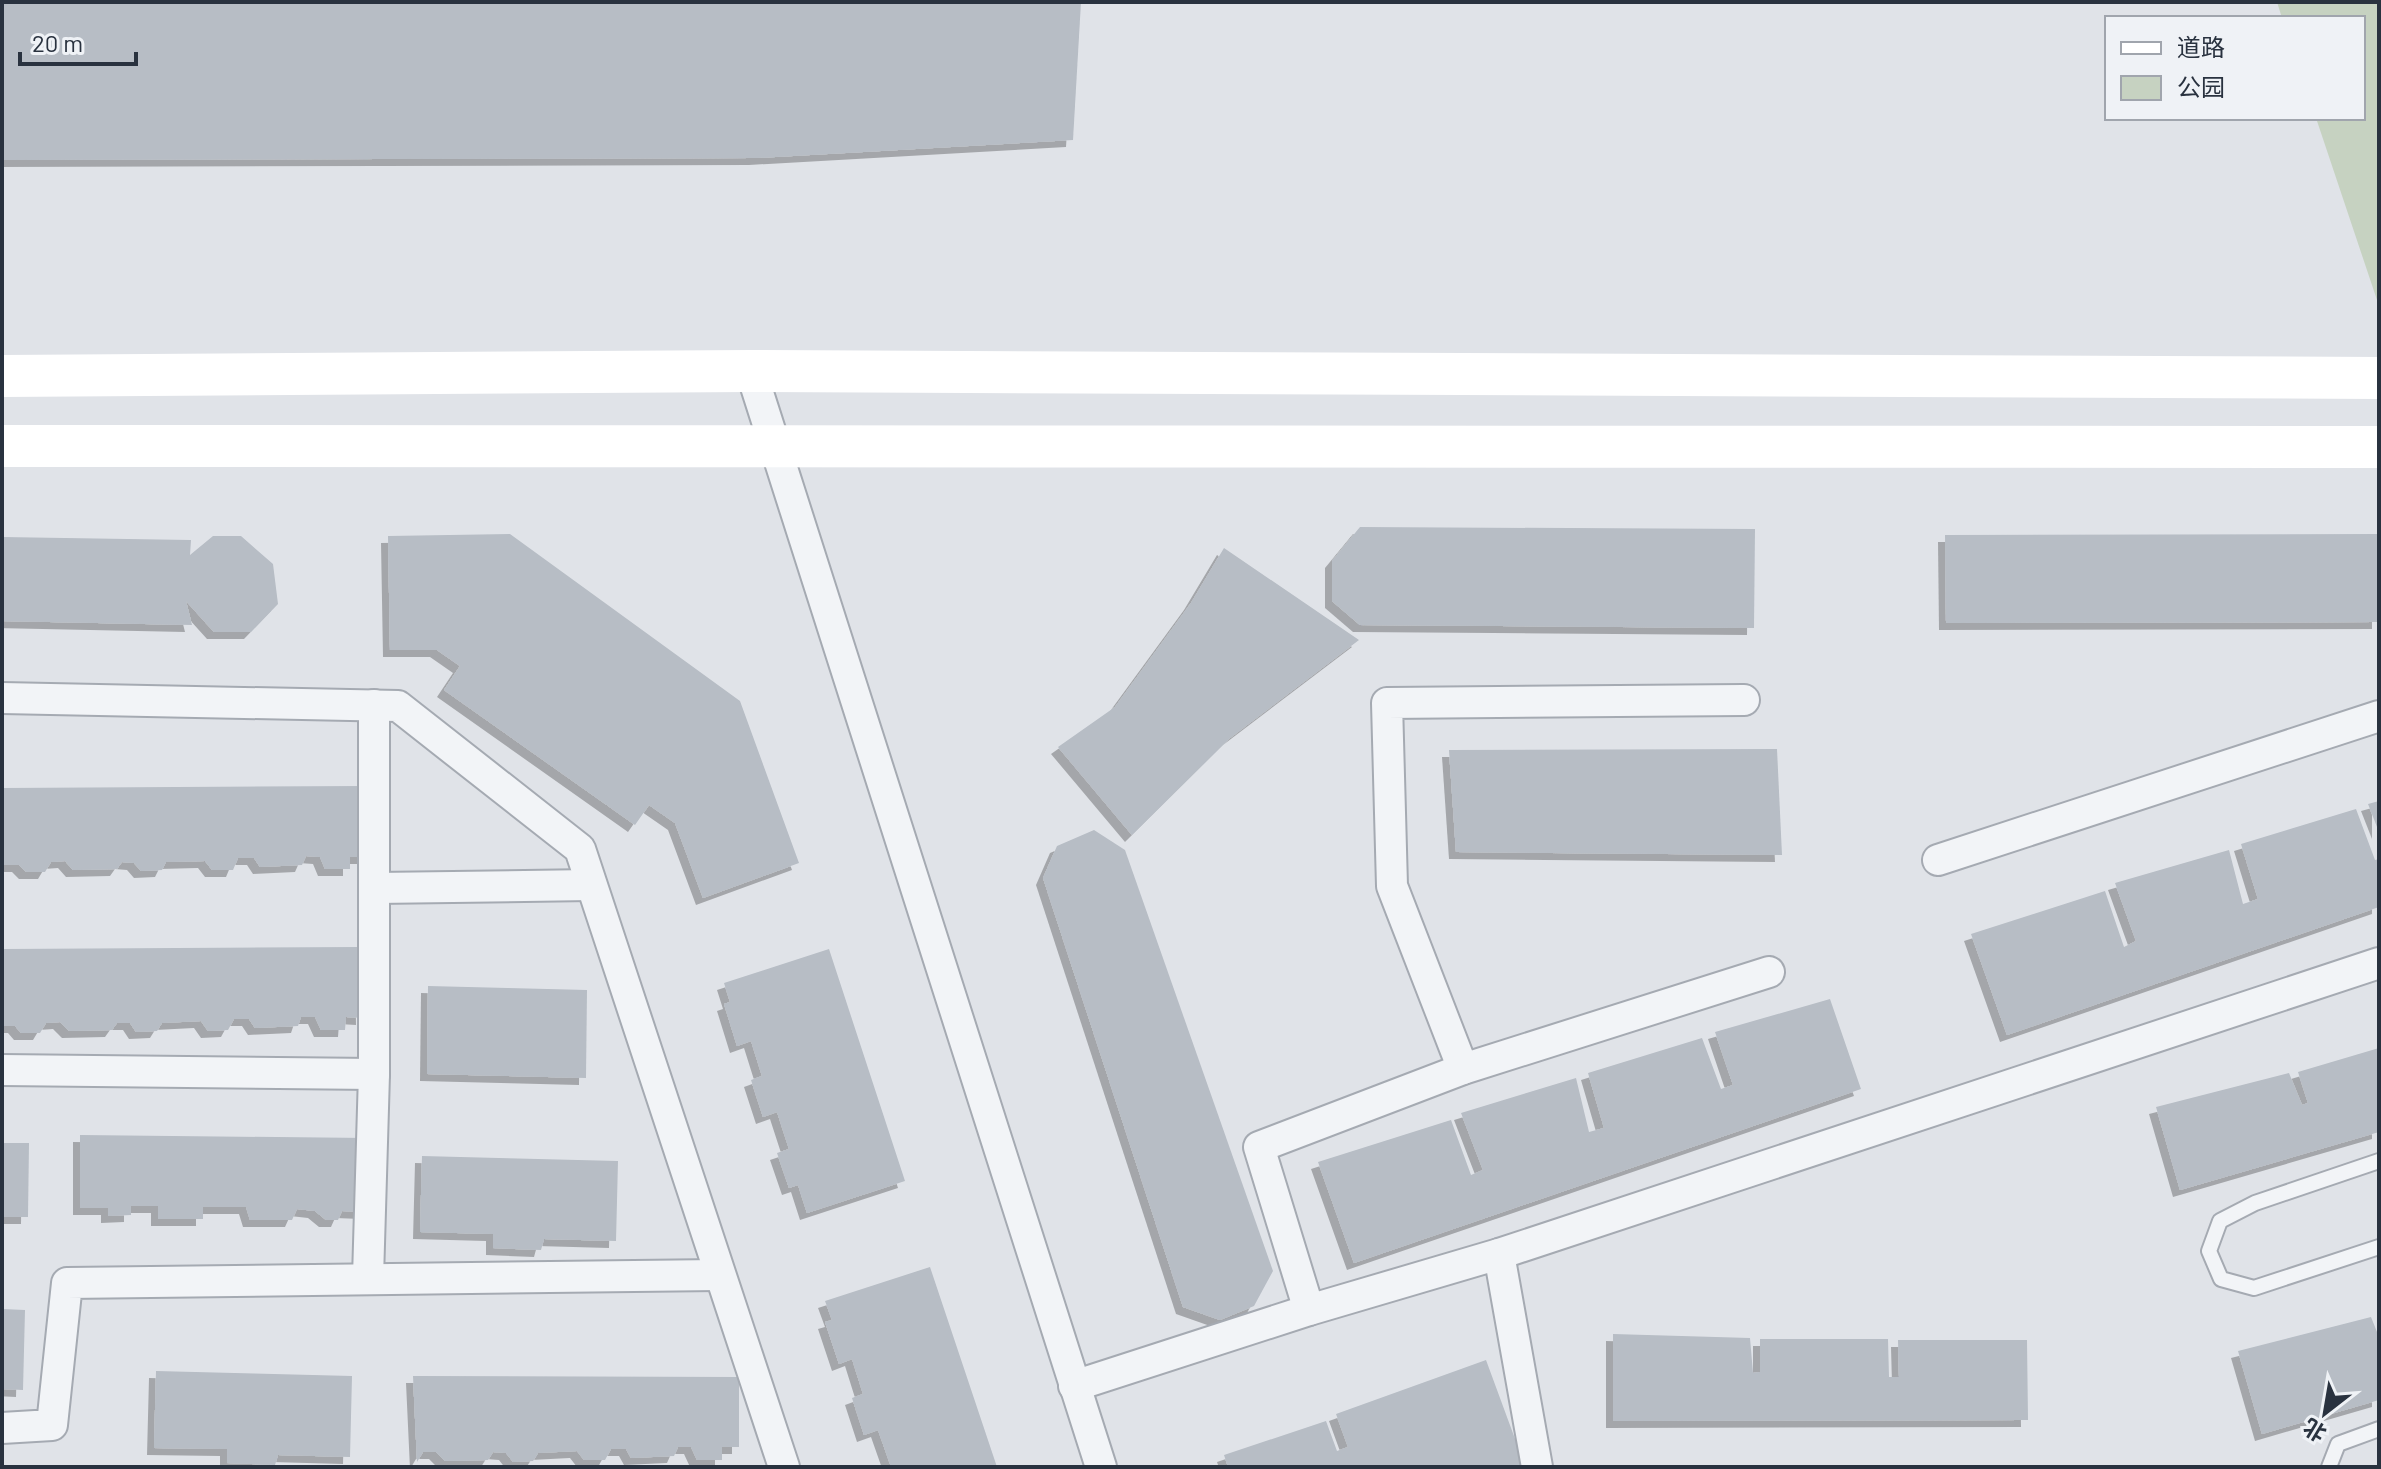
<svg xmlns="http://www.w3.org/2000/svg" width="2381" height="1469" font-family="Barlow,'Noto Sans SC',sans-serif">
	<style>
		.green { fill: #c6d2c1 }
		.building { fill: #b7bdc5; filter: url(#shadow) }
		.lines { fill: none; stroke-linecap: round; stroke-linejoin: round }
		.lane-casing { stroke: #a5aab2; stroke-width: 18 }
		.street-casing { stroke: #a5aab2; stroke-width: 34 }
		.lane { stroke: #f2f4f7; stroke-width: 14 }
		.street { stroke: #f2f4f7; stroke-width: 30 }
		.secondary { stroke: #fff; stroke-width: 42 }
	</style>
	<defs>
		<filter id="shadow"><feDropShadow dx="-7" dy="7" stdDeviation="0" flood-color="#0004"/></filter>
	</defs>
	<rect width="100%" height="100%" fill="#e0e3e8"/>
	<polygon class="green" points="2277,2 2379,2 2379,306 2316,118 2363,118 2363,18 2282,18"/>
	<g class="building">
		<polygon points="2,2 1081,2 1073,140 756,158 2,160"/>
		<polygon points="1360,527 1755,529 1754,628 1360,625 1332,601 1332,561"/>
		<polygon points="510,534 740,701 799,863 703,898 675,823 649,805 635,825 444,690 460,666 437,650 390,650 388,536"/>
		<polygon points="2379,534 2379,622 1946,623 1945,535"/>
		<polygon points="213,536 241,536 273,564 278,604 251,632 214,632 186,601 192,625 2,621 2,537 191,540 190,555"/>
		<polygon points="1224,548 1359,640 1230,738 1132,835 1058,747 1115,707 1191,603"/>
		<polygon points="1777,749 1782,855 1456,852 1449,750"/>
		<polygon points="367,786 367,857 350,857 350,869 325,869 320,857 306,856 302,865 260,867 254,858 238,858 233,870 212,870 205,861 166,862 162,870 141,871 134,863 122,862 117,869 73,870 65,861 51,862 45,872 26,872 19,865 2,865 2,788"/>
		<polygon points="2379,801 2379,832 2368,804"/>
		<polygon points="2356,809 2375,860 2379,859 2379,907 2007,1035 1971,934 2105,891 2124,947 2136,941 2115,883 2229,850 2243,904 2258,899 2241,844"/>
		<polygon points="1094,830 1125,850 1273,1271 1254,1306 1220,1320 1183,1307 1043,878 1057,846"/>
		<polygon points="362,947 363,1018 346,1017 345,1030 321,1030 315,1017 301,1017 298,1026 255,1028 249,1019 234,1019 228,1030 208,1031 201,1021 162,1023 157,1031 136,1032 130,1023 117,1023 112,1030 69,1031 60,1022 46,1023 40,1033 21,1033 15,1026 2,1026 2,949"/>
		<polygon points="829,949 905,1181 807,1213 798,1185 789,1188 777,1153 789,1149 777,1112 763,1117 751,1080 762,1076 751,1041 737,1046 724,1004 730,1002 724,983"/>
		<polygon points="428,986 587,990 586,1078 427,1074"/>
		<polygon points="1830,999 1861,1089 1354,1263 1318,1162 1451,1120 1471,1175 1483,1170 1461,1113 1576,1078 1589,1132 1604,1128 1588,1073 1702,1038 1721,1089 1733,1085 1715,1032"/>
		<polygon points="2379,1048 2379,1132 2180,1190 2156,1107 2289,1073 2302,1105 2308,1103 2298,1072"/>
		<polygon points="80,1135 368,1138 368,1212 342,1211 338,1220 326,1220 315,1211 297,1209 292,1220 250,1220 246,1207 203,1207 203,1219 158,1219 158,1206 131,1206 131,1215 108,1216 108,1208 80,1208"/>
		<polygon points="2,1143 29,1143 28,1217 2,1217"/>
		<polygon points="422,1156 618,1161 616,1241 544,1239 541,1250 493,1248 493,1234 420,1232"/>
		<polygon points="930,1267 997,1467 891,1467 878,1430 864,1435 852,1398 863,1394 852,1359 839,1364 825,1322 832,1320 825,1301"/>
		<polygon points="2,1309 25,1310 23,1390 2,1389"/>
		<polygon points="2371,1317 2379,1337 2379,1400 2262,1434 2238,1351"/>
		<polygon points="1613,1334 1750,1338 1753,1373 1760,1372 1760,1339 1888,1339 1889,1377 1899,1377 1898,1340 2027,1340 2028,1420 1613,1421"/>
		<polygon points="1486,1360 1525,1466 1228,1467 1224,1455 1326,1421 1337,1451 1348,1447 1336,1414"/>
		<polygon points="156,1371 352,1376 350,1457 278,1455 275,1465 227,1463 227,1449 154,1448"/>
		<polygon points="413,1376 739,1377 739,1447 722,1447 722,1460 697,1460 691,1447 678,1447 674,1456 631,1458 626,1449 611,1449 605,1460 584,1460 577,1451 538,1453 533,1461 513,1462 506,1453 493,1452 488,1460 445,1461 436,1452 423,1452 417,1462"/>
	</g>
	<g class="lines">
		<g class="lane-casing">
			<g id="lane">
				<polyline points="2379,1161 2255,1203 2220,1221 2209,1251 2221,1279 2254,1288 2379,1247"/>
				<polyline points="2329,1467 2338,1444 2379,1429"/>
			</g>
		</g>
		<g class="street-casing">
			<g id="street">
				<polyline points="751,371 1101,1467"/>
				<polyline points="2,698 398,706 580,849 784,1467"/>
				<polyline points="1938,860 2379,716"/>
				<polyline points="376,888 591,885"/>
				<polyline points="1463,1069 1392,886 1387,703 1744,700"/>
				<polyline points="2,1070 374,1074"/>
				<polyline points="1499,1254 1537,1467"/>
				<polyline points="368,1278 374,1074 374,705"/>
				<polyline points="1309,1310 1259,1147 1463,1069 1769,972"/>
				<polyline points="1074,1386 1309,1310 1499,1254 2379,963"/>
				<polyline points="2,1428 52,1425 67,1283 718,1275"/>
			</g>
		</g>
		<use href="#lane" class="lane"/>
		<use href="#street" class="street"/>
		<g class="secondary">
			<polyline points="2,376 751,371 2379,378"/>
			<polyline points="2,446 2379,447"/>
		</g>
	</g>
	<rect width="2381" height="1469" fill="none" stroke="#29323f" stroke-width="8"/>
	<rect x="2105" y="16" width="260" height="104" fill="#eff2f6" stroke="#a0a5ad" stroke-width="2"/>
	<rect x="2121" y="42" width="40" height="12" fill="#ffffff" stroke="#a0a5ad" stroke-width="2"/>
	<text x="2177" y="56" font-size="24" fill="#29323f">道路</text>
	<rect x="2121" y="76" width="40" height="24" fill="#c6d2c1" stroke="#a0a5ad" stroke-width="2"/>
	<text x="2177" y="96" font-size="24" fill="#29323f">公园</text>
	<g transform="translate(2325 1413) rotate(211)" stroke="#eff2f6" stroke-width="6" paint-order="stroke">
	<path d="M0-6L14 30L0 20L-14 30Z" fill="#29323f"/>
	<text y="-12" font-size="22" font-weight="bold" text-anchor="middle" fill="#29323f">北</text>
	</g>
	<path d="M20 52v12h116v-12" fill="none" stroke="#29323f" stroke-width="4"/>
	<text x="32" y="52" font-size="24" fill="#29323f" stroke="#eff2f6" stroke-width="6" paint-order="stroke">20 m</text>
</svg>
